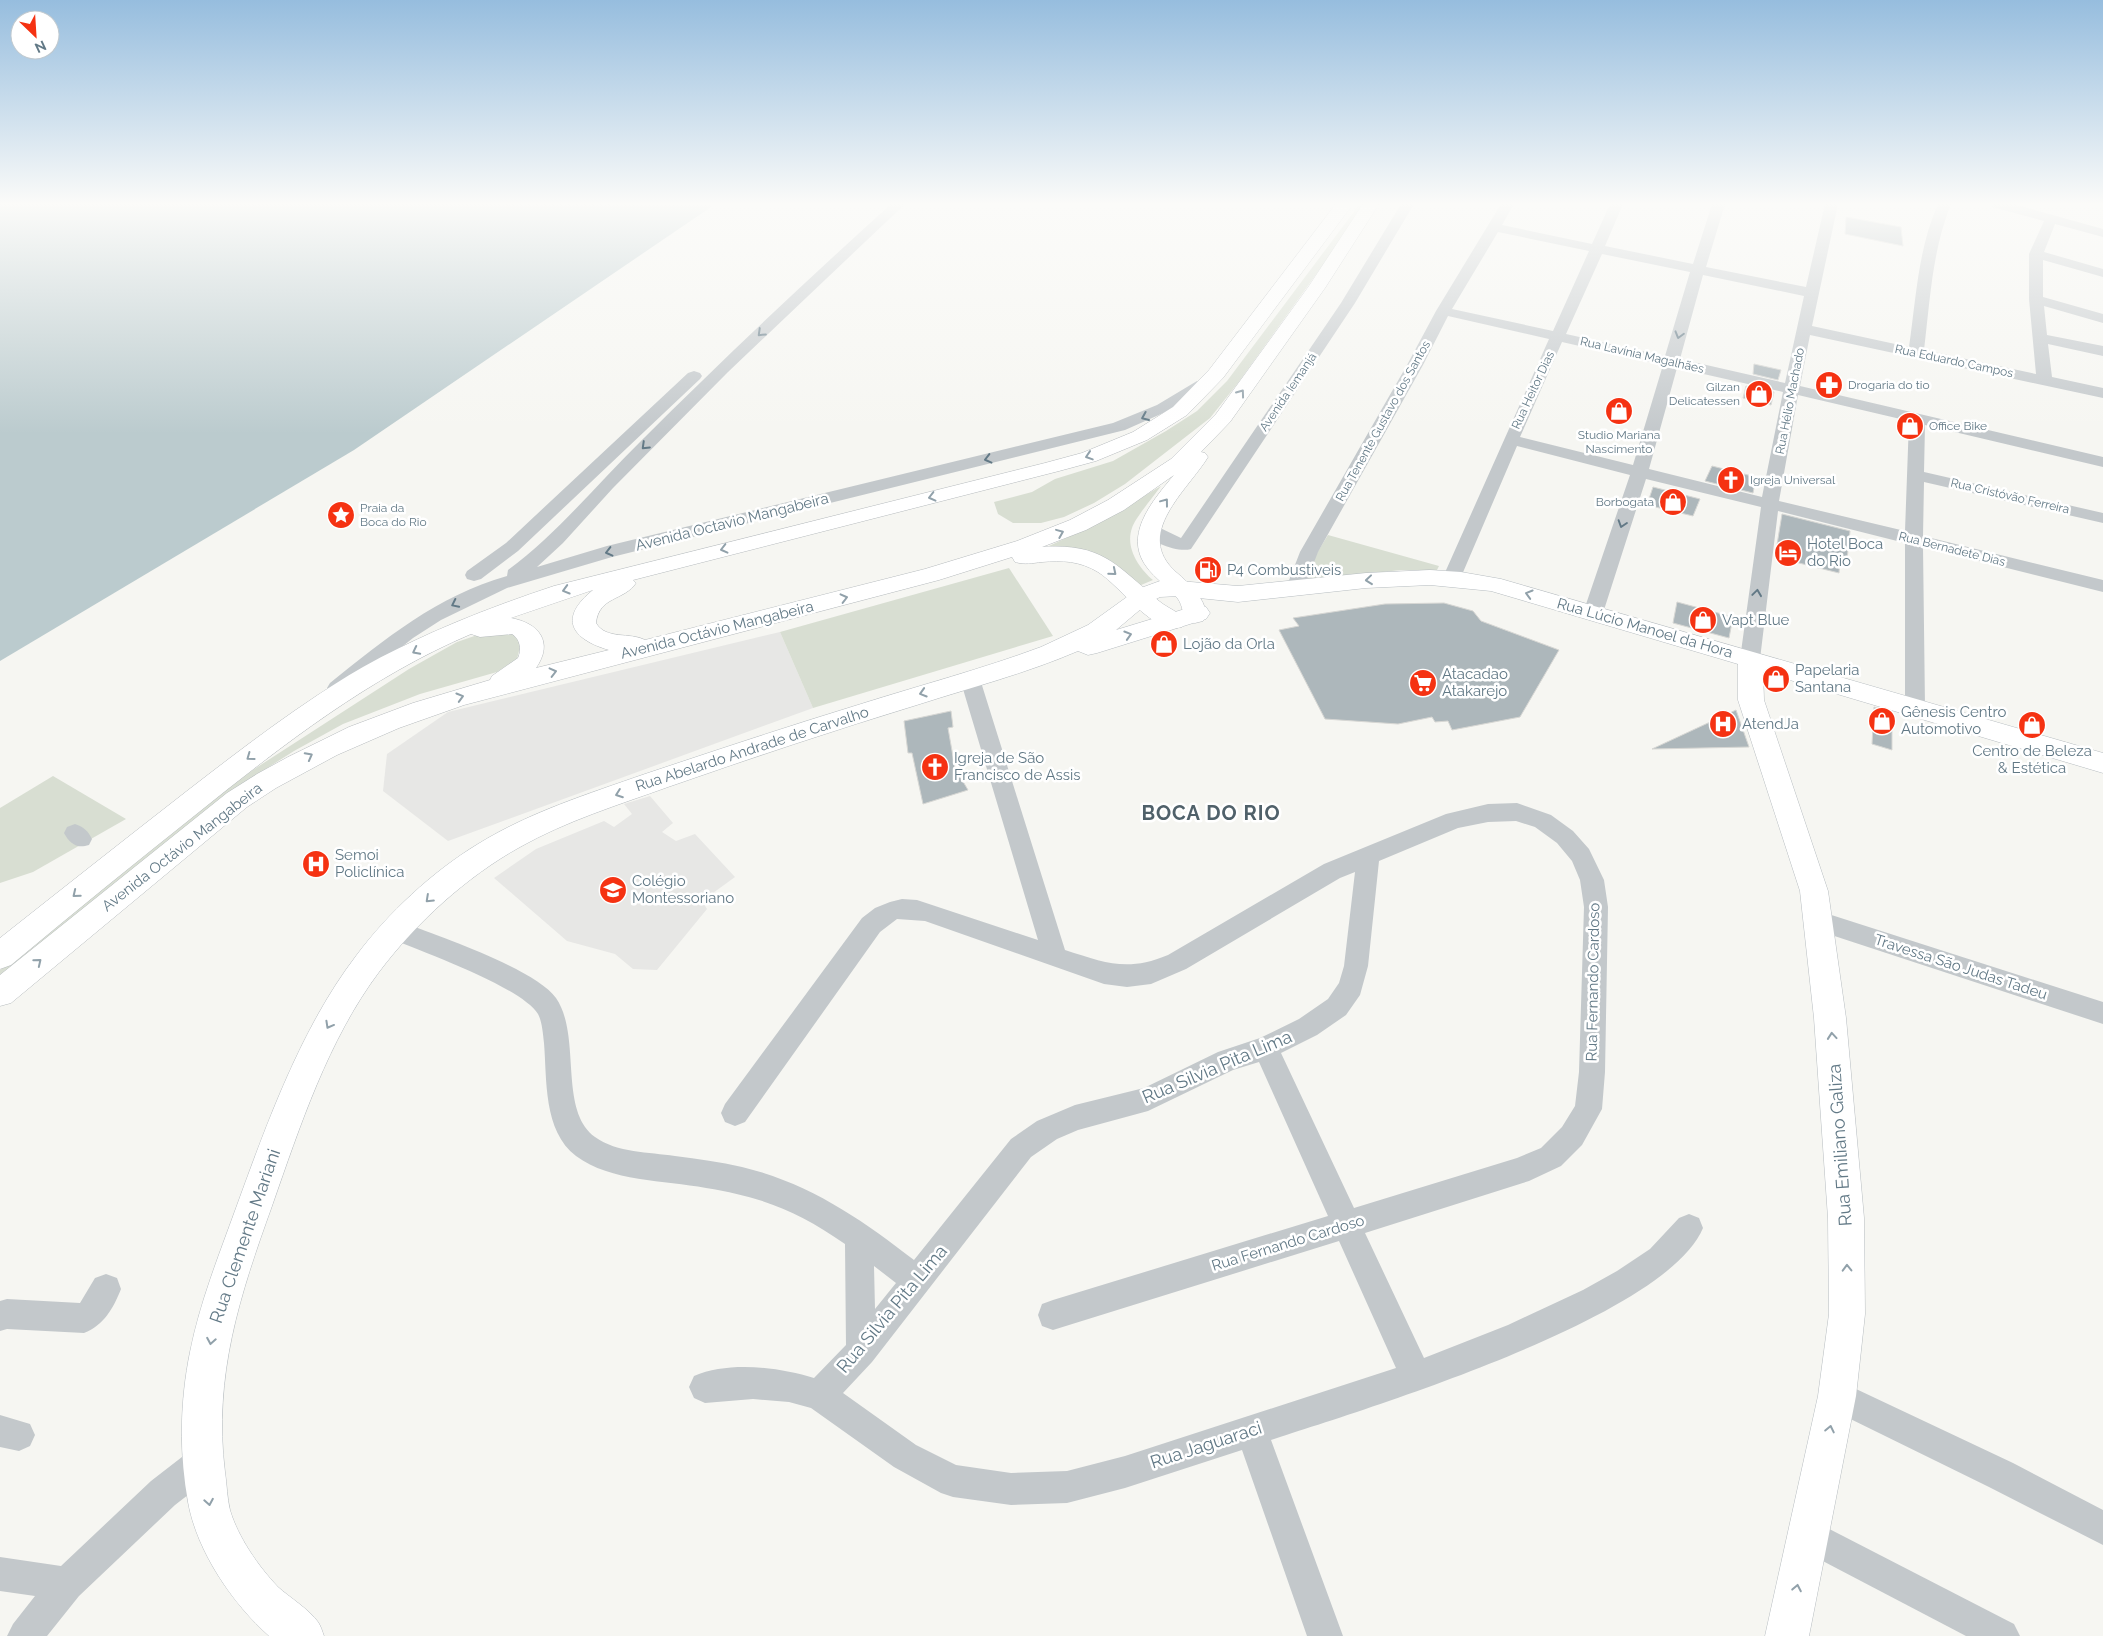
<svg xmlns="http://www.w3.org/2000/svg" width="2103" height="1636" font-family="Raleway,sans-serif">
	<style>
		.built { fill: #e7e7e5 }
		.green { fill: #d8ded2 }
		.water { fill: #bbcbce }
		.building { fill: #adb7bb; stroke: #d7d7d4 }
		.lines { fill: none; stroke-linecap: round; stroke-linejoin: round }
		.secondary-casing { stroke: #b7bdc1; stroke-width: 1 }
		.primary-casing { stroke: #b6bbbe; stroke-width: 1 }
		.street { fill: #c3c8cb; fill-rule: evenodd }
		.secondary { fill: #fff; fill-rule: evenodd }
		.primary { fill: #fff; fill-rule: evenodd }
		.oneway { stroke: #627986 }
		.oneway2 { stroke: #91a1aa }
		.labels { text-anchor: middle; stroke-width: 5; stroke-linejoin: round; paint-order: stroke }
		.far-street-label { font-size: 12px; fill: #627986; stroke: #fff }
		.far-poi-label { font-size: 12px; fill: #627986; stroke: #fff; text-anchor: start }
		.street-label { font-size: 15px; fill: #627986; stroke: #fff }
		.poi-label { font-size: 15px; fill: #627986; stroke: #fff; text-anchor: start }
		.near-street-label { font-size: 18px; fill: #627986; stroke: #fff }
		.district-label { font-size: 20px; font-weight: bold; letter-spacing: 1px; fill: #50616a; stroke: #fff }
	</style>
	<rect width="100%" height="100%" fill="#f6f6f2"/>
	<g class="built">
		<polygon points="780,632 813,708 448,841 383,791 387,754 448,712"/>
		<polygon points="650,796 673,823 662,832 676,841 695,834 735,877 702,901 707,909 657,970 633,969 615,954 567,941 494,878 536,849 604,821 614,827 632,814 624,804"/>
	</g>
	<g class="green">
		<polygon points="1359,205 1366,205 1238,383 1210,418 1125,484 1094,503 1064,517 1041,523 1013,523 998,514 994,502 1032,492 1055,479 1113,461 1166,431 1197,411 1227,381"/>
		<path d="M1161,486C1154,496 1135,518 1132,528C1125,548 1139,568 1153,580L1134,588C1114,554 1086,548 1049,546L1096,524Z"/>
		<polygon points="1328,535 1439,566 1437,570 1401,570 1310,580 1304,578 1306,571"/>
		<polygon points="1009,568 1053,636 813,708 780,632"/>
		<polygon points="489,631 513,634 521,643 517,659 497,672 420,694 343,724 294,751 250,779 0,980 0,970 242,777 409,669 457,642"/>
		<polygon points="53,776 126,819 33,872 0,883 0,808"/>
	</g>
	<polygon class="water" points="0,205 0,204 714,205 354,450 0,661"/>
	<g class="building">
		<polygon points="1846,217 1901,227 1903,246 1845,234"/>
		<polygon points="1754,364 1781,370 1778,380 1753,374"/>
		<polygon points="1746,386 1774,392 1771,405 1743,398"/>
		<polygon points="1712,466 1756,477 1753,493 1705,481"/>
		<polygon points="1653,487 1700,499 1693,516 1647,505"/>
		<polygon points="1782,514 1850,531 1847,560 1840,558 1839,573 1775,557"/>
		<polygon points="1677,602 1733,617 1729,638 1673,623"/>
		<polygon points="1444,603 1473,611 1481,621 1559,650 1520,717 1452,730 1448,721 1435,722 1432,717 1398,724 1325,719 1279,630 1299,626 1293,618 1385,604"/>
		<polygon points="1874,707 1892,712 1892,750 1872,744"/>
		<polygon points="1736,710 1749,747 1652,749"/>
		<polygon points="951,711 953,727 948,728 955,768 968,790 923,804 912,753 908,753 904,721"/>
	</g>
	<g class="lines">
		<g class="secondary-casing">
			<path id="secondary" d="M1430,570L1461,572L1501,579L2103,753V773L1763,672L1764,700L1828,891L1846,1018L1864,1218L1865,1314L1856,1396L1809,1636H1765L1818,1396L1829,1314L1828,1218L1814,1018L1800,891L1738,700V664L1491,591L1430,585L1366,588L1238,602L1179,596L1160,597L1148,603L1116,630L1198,605L1206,607L1210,613L1206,619L1097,653L1088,655L1078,651C1027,673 973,687 920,704C835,730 751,758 668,787C618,805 566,821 520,847C466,877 416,923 379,972C328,1040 300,1126 272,1206C240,1295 213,1376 225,1472C227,1485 227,1498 230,1510C238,1537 258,1566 278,1587C289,1597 310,1610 318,1622C321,1626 322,1631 324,1636H269C233,1604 197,1552 188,1502C179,1453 180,1401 190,1352C200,1302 219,1255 236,1208C267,1123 301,1028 356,956C388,913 432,872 478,844C530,812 588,794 645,774C717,750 789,726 861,704C921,685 982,669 1041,647L1088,625L1138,589L1160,581H1179L1238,586L1366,573Z"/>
		</g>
		<g class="primary-casing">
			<path id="primary" d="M1336,204H1353L1223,378L1187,415L1147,440L1096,461L1059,471L633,580L636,583C624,601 599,596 596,623C606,640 630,632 645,640L925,569L1017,541L1070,520L1108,500L1171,459L1216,414L1309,286L1363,204H1379L1325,288L1230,422L1201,452L1205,453L1208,457C1187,491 1133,534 1176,572C1191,585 1203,596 1207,615L1203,621L1195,623L1187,621C1182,614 1183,606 1178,599C1169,587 1155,579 1146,566C1123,534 1154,499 1174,475L1124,510L1086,530L1042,547C1103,543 1116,565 1159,601C1167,608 1180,612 1186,621L1182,627C1152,635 1122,587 1098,572C1080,561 1062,560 1042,562C1032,563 1025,565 1015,562L1012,557L939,580L464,705L399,728L337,755L276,788L247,807L11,1003L0,1006V975L227,793L257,774L288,757L349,727L413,703L490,680L492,676L518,658C522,649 520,639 512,634L480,637L471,634C370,677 284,744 199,812C136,862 73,913 11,965L0,969V938C62,889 124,840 187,791C244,747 301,703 363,667C424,633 488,608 554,586L1045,463L1082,453L1133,432L1173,407L1209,370ZM593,590C558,618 571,639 609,650L536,668C554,642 539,623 511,618Z"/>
		</g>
		<g class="street">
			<path d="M891,204H905L728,372L613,488L563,543L537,567L607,546L1113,423L1157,405L1197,381H1209L1211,384L1179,406L1125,430L612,557L507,588L441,620L413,638L344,693L337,695L330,693L327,688L330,683C385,639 437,596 507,576L508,570C558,533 597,484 641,441C722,360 806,281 891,204Z"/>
			<path d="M1401,204H1414L1355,303L1191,549C1178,553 1149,542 1141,530L1144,526L1150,524L1156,526L1181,538L1341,303Z"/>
			<path d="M1501,204H1514L1502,225L1592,244L1610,204H1623L1605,246L1693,264L1712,204H1725L1706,267L1806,287L1825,204H1838L1812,326L1909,347C1916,299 1918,249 1938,204H1951C1932,251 1930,301 1924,350L2036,374L2029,299V254L2044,221L1992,207L1991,204H2013L2103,229V237L2055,224L2044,252L2103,269V277L2043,260V297L2103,314V323L2044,306L2047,335L2103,346V356L2048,344L2052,377L2103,388V398L1810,335L1800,386L2103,457V467L1925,425L1924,472L2103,513V523L1924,482L1923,536L2103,580V592L1923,547L1925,707L1922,712L1915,714L1908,712L1905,707V543L1778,511L1760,659L1757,664L1750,666L1743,664L1740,659L1761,507L1646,479L1603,613L1600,618L1593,619L1586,618L1583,613L1630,475L1517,446L1461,577L1459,581L1452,583L1445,581L1443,577L1549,339L1448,316L1423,365L1318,552L1304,588L1302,592L1295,594L1288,592L1286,588L1300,552L1407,365L1436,311ZM1498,232L1589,251L1553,331L1452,309ZM1602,254L1690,272L1665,356L1566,334ZM1703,275L1804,296L1785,383L1680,359ZM1562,342L1663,365L1633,465L1520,437ZM1677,368L1783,392L1762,497L1649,469ZM1798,395L1909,421L1905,531L1779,501Z"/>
			<polygon points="694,371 700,373 702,376 700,379 518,551 481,579 474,581 467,579 465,575 467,571 506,543 688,373"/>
			<path d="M970,672L977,674L980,679L1065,950C1106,963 1127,972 1168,955L1324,864L1446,814L1488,804L1517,803L1551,815L1573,831L1589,849L1604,880L1608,907L1605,1072L1602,1109L1582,1145L1561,1166L1529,1181L1365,1233L1424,1358L1508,1325L1583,1290L1617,1271L1650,1249L1679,1218L1689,1214L1699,1218L1703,1228C1666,1318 1365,1409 1271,1440L1343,1636H1307L1242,1450L1125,1488L1067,1503L1011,1505L953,1497L941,1493L894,1467L811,1408L789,1402L753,1399L705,1403L694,1398L689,1387L694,1376C729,1361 778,1367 814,1378L846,1345L845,1244C798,1211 762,1197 706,1188C664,1180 611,1182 576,1156C543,1131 547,1079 544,1043C543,1034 542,1021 538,1014C520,986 420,951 387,937L384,930L387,923L396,920L405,923C440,937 536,969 556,998C582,1036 558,1110 595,1137C617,1153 649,1152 675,1156C698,1159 720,1162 742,1167C809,1183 861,1219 914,1260L1011,1139L1037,1121L1075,1105L1144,1088L1218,1052L1260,1038L1299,1019L1328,999L1339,983L1344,966L1355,872L1340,878L1186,969L1151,984L1127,987L1104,984L925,921L897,919L880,932L745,1122L735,1126L725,1122L721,1113L725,1104L862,918L875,908L890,902L902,899L917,900L1038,940L960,679L963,674ZM1516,821L1535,827L1557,843L1572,861L1580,880L1584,907L1579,1072L1575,1106L1562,1127L1541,1148L1517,1158L1354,1208L1281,1053L1317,1035L1346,1015L1360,995L1368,966L1379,861L1458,828L1488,822ZM1259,1062L1328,1216L1053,1300L1042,1304L1038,1315L1042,1326L1053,1330L1339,1241L1396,1368L1125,1456L1067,1471L1011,1473L956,1465L916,1445L843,1393L872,1362L1031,1157L1057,1139L1078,1130L1148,1111L1233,1070ZM874,1266L896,1283L875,1309Z"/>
			<path d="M75,824C84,827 88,831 92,839L89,845C77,849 70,844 64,833L67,827Z"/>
			<polygon points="1819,911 2103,1002 2103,1024 1810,928 1807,921 1810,914"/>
			<path d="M106,1274L117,1278L121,1289C113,1309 104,1325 84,1333L7,1329L0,1331V1301L7,1299L80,1303L95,1278Z"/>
			<polygon points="1837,1380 2013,1463 2103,1510 2103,1545 1989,1487 1826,1407 1821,1396 1826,1385"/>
			<polygon points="0,1415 30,1424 35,1435 30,1446 19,1451 0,1447"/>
			<polygon points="203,1446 215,1450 219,1462 215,1474 175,1505 79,1596 47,1636 7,1636 13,1624 35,1596 0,1591 0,1557 61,1566 151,1481 191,1450"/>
			<polygon points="1808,1518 2014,1624 2020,1636 1966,1636 1796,1547 1791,1535 1796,1523"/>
		</g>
		<use href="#secondary" class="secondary"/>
		<use href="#primary" class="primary"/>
	</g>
	<defs><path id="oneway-chevron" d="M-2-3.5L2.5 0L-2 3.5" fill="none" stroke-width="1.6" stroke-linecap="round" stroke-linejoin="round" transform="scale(1.25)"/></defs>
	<g class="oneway">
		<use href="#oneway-chevron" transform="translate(761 333) rotate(136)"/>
		<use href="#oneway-chevron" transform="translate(1679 335) rotate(106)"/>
		<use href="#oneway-chevron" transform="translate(1145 417) rotate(157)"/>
		<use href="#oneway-chevron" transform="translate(645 446) rotate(136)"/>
		<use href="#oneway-chevron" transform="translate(988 459) rotate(166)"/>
		<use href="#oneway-chevron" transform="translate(1622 524) rotate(108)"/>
		<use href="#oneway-chevron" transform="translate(609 552) rotate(166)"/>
		<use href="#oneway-chevron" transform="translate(1757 593) rotate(-82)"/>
		<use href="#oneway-chevron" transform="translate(455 604) rotate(154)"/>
	</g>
	<g class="oneway2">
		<use href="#oneway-chevron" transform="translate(1241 393) rotate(-54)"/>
		<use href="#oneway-chevron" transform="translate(1089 456) rotate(162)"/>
		<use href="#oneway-chevron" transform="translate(932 497) rotate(166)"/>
		<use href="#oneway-chevron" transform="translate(1165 502) rotate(-53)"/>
		<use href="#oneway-chevron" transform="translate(1060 533) rotate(-22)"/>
		<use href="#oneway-chevron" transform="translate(724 549) rotate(166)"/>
		<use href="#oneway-chevron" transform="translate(1113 572) rotate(40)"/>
		<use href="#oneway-chevron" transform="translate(1369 580) rotate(174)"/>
		<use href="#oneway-chevron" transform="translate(566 590) rotate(164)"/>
		<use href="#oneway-chevron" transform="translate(1529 594) rotate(-164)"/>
		<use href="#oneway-chevron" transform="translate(844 598) rotate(-14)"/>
		<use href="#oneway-chevron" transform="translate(1128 635) rotate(-17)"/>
		<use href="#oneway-chevron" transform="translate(416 651) rotate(153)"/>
		<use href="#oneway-chevron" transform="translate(553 672) rotate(-14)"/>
		<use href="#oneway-chevron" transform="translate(923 693) rotate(163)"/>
		<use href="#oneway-chevron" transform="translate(460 697) rotate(-16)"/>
		<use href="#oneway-chevron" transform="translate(309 756) rotate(-28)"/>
		<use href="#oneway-chevron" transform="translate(250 757) rotate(144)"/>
		<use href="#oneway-chevron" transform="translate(619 794) rotate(160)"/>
		<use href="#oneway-chevron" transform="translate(76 894) rotate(141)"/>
		<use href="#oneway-chevron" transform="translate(429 899) rotate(137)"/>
		<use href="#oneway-chevron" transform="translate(38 962) rotate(-39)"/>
		<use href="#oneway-chevron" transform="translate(329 1025) rotate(119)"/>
		<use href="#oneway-chevron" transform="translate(1832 1036) rotate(-95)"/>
		<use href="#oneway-chevron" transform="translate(1847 1268) rotate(-91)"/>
		<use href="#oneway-chevron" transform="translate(211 1341) rotate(100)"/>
		<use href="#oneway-chevron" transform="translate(1830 1429) rotate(-78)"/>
		<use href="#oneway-chevron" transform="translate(209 1502) rotate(80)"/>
		<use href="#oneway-chevron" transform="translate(1797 1588) rotate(-79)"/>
	</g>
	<linearGradient id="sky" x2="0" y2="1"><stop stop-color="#96bdde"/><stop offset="0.47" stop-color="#fbfbf9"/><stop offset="1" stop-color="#fbfbf9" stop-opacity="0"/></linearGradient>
	<rect width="2103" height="434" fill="url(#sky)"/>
	<defs>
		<g id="pharmacy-disc" transform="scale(1.4375)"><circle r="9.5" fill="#f53212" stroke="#fff"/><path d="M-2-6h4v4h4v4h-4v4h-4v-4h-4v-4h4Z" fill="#fff"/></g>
		<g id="shop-disc" transform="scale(1.4375)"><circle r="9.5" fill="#f53212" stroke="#fff"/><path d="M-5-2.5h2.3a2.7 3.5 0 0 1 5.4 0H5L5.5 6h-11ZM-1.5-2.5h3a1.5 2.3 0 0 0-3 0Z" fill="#fff"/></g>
		<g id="church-disc" transform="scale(1.4375)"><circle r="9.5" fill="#f53212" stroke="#fff"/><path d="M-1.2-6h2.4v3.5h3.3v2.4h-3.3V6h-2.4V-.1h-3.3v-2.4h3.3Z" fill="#fff"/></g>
		<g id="sight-disc" transform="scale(1.4375)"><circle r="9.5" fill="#f53212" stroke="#fff"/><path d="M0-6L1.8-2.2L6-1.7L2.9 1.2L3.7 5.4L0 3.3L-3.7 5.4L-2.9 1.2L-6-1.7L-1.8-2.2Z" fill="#fff"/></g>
		<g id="hotel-disc" transform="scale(1.4375)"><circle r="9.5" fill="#f53212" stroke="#fff"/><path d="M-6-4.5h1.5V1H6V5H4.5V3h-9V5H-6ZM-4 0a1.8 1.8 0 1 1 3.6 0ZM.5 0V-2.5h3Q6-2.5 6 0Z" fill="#fff"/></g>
		<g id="fuel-disc" transform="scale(1.4375)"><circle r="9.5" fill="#f53212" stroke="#fff"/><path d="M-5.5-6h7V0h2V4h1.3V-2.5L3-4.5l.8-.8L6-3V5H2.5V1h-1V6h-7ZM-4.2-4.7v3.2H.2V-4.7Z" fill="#fff"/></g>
		<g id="supermarket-disc" transform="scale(1.4375)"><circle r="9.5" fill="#f53212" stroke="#fff"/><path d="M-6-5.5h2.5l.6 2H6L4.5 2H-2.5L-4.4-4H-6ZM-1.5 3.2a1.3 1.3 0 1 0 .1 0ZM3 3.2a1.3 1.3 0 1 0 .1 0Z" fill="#fff"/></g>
		<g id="hospital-disc" transform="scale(1.4375)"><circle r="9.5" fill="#f53212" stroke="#fff"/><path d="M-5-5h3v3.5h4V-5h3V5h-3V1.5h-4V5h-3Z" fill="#fff"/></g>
		<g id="school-disc" transform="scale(1.4375)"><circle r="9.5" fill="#f53212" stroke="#fff"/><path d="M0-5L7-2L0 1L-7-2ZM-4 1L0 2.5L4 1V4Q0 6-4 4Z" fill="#fff"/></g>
	</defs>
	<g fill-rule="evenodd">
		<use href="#pharmacy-disc" x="1829" y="385"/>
		<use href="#shop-disc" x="1759" y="394"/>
		<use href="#shop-disc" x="1619" y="411"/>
		<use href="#shop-disc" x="1910" y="426"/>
		<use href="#church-disc" x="1731" y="480"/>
		<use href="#shop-disc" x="1673" y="502"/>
		<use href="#sight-disc" x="341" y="515"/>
		<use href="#hotel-disc" x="1788" y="553"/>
		<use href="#fuel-disc" x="1208" y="570"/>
		<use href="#shop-disc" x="1703" y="620"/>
		<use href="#shop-disc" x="1164" y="644"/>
		<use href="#shop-disc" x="1776" y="679"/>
		<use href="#supermarket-disc" x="1423" y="683"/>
		<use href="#shop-disc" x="1882" y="721"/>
		<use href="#hospital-disc" x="1723" y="724"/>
		<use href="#shop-disc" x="2032" y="725"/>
		<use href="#church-disc" x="935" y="767"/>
		<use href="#hospital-disc" x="316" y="864"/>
		<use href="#school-disc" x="613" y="890"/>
	</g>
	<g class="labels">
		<g class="far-street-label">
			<text transform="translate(1642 355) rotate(13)" y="4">Rua Lavínia Magalhães</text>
			<text transform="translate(1954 361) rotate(12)" y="4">Rua Eduardo Campos</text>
			<text transform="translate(1533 390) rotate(-65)" y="4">Rua Heitor Dias</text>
			<text transform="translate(1288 392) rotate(-56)" y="4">Avenida Iemanjá</text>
			<text transform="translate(1790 401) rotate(-79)" y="4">Rua Hélio Machado</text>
			<text transform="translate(1383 421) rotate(-61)" y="4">Rua Tenente Gustavo dos Santos</text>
			<text transform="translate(2010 496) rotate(13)" y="4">Rua Cristóvão Ferreira</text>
			<text transform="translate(1952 549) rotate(14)" y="4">Rua Bernadete Dias</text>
		</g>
		<g class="far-poi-label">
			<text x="1848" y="389">Drogaria do tio</text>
			<text x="1740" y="391" text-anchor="end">Gilzan<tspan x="1740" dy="14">Delicatessen</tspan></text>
			<text x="1929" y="430">Office Bike</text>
			<text x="1619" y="439" text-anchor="middle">Studio Mariana<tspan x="1619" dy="14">Nascimento</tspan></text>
			<text x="1750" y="484">Igreja Universal</text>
			<text x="1654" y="506" text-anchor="end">Borbogata</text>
			<text x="360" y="512">Praia da<tspan x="360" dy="14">Boca do Rio</tspan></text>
		</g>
		<g class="street-label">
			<text transform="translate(732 522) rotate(-14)" y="5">Avenida Octavio Mangabeira</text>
			<text transform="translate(1645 628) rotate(16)" y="5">Rua Lúcio Manoel da Hora</text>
			<text transform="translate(717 630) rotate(-14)" y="5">Avenida Octávio Mangabeira</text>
			<text transform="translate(752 749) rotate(-18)" y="5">Rua Abelardo Andrade de Carvalho</text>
			<text transform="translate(182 847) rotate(-38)" y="5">Avenida Octávio Mangabeira</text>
			<text transform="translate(1961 967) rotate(18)" y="5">Travessa São Judas Tadeu</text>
			<text transform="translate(1593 982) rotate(-89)" y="5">Rua Fernando Cardoso</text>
			<text transform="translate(1288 1243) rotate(-17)" y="5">Rua Fernando Cardoso</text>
		</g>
		<g class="poi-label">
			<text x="1807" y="549">Hotel Boca<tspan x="1807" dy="17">do Rio</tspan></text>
			<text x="1227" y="575">P4 Combustiveis</text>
			<text x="1722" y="625">Vapt Blue</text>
			<text x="1183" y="649">Lojão da Orla</text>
			<text x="1795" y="675">Papelaria<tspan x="1795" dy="17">Santana</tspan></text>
			<text x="1442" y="679">Atacadao<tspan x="1442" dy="17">Atakarejo</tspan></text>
			<text x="1901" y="717">Gênesis Centro<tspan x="1901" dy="17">Automotivo</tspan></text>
			<text x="1742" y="729">AtendJa</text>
			<text x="2032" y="756" text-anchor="middle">Centro de Beleza<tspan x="2032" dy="17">&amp; Estética</tspan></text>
			<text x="954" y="763">Igreja de São<tspan x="954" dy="17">Francisco de Assis</tspan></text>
			<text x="335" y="860">Semoi<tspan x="335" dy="17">Policlínica</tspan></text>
			<text x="632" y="886">Colégio<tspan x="632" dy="17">Montessoriano</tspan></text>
		</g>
		<g class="near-street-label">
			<text transform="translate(1217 1067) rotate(-23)" y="6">Rua Silvia Pita Lima</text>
			<text transform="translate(1840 1145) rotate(-94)" y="6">Rua Emiliano Galiza</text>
			<text transform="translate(245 1236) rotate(-71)" y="6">Rua Clemente Mariani</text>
			<text transform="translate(892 1309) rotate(-50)" y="6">Rua Silvia Pita Lima</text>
			<text transform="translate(1206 1445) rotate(-18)" y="6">Rua Jaguaraci</text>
		</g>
		<g class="district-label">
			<text x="1211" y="820">BOCA DO RIO</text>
		</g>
	</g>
	<g transform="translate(35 35) rotate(155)"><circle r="24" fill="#ffffff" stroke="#c0c9cf"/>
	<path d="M0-4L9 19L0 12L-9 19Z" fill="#f53212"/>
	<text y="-8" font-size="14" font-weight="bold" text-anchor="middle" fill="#627986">N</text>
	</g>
</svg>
